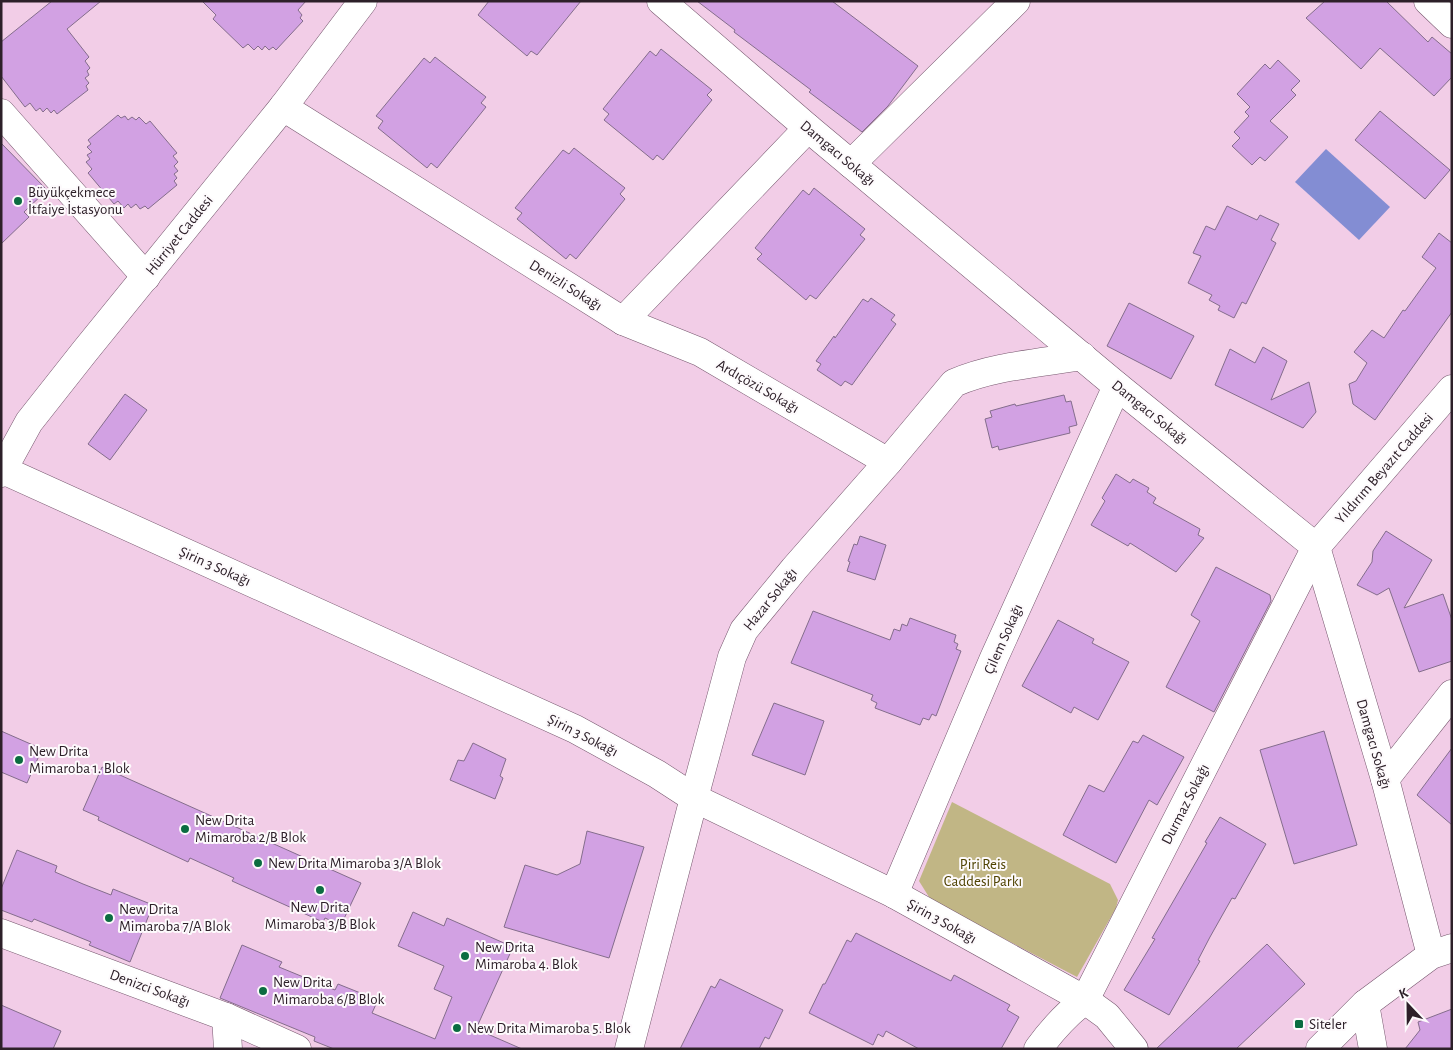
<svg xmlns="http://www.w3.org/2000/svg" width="1453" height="1050" font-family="'Alegreya Sans',sans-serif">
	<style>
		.green { fill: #c1b685 }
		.water { fill: #838dd3 }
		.building { fill: #d2a1e3; stroke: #846d8c }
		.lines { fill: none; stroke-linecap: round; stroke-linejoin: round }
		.minor-casing { stroke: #77586f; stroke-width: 29 }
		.secondary-casing { stroke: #77586f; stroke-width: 29 }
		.minor { stroke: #fff; stroke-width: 28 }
		.secondary { stroke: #fff; stroke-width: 28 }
		.poi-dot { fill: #0b6c41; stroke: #fdfafc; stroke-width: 2 }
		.labels { text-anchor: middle; stroke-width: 4; stroke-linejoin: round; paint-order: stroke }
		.street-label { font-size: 15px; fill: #2d2029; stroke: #fdfafc }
		.poi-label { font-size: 15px; fill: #2d2029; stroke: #fdfafc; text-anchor: start }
		.park-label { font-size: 15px; fill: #4f4200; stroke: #fdfafc }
	</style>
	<rect width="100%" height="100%" fill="#f2cde7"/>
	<polygon class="green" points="952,802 1110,884 1118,900 1116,908 1077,977 934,902 929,897 919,881"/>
	<polygon class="water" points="1326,149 1390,207 1359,240 1295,182"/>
	<g class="building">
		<polygon points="52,1 101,1 67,29 89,57 85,61 90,68 87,71 89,75 85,78 89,83 86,86 88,90 57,114 54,110 51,113 47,108 43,112 40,108 36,111 30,103 25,107 1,76 1,42"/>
		<polygon points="202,1 306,1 298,10 302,15 300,18 303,21 276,50 273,47 269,50 265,46 262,50 258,46 254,50 248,44 243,48 213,19 216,15"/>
		<polygon points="489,1 581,1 537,55 531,51 527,56 478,15"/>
		<polygon points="697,1 832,1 918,66 888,106 862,132 809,92 811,90 734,32 735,30"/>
		<polygon points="1325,1 1386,1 1428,42 1432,37 1452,54 1452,77 1434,96 1380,48 1361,69 1306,18"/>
		<polygon points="661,49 712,90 707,95 712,100 663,160 657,155 653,160 604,120 609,114 603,109 650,51 656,56"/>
		<polygon points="435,57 486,97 481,103 486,107 437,168 431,163 427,168 378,128 383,121 376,116 424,58 430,63"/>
		<polygon points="1278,60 1300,81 1291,90 1296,95 1270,121 1288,137 1265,161 1260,157 1252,165 1232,146 1240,138 1234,132 1249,116 1245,112 1250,107 1237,94 1265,64 1270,69"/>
		<polygon points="1380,111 1450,170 1425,199 1355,140"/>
		<polygon points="118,115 121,118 125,116 128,120 132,117 136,120 139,117 146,124 150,121 177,153 173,156 178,162 174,166 178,171 174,174 177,178 174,181 177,185 148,209 145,206 140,209 136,204 131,208 128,204 124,208 118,201 114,204 88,173 92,169 86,162 90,159 87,155 92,152 87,147 91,144 88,140"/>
		<polygon points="1,143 47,190 24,212 29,217 1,244"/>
		<polygon points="574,148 625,188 620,194 625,199 576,259 570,254 566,259 517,219 522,213 515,208 563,150 569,154"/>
		<polygon points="814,188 865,229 860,235 865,239 816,299 810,295 806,300 757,259 762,254 755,248 803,190 809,195"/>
		<polygon points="1227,206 1257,220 1260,215 1279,224 1271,240 1276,243 1246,304 1242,302 1234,318 1218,310 1220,306 1209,300 1212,295 1188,283 1201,256 1193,253 1206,226 1215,230"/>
		<polygon points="1439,233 1452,243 1452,312 1375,420 1353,404 1349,384 1356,381 1367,363 1354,352 1372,330 1384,338 1403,310 1405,311 1436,268 1422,257"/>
		<polygon points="871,298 895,315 891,320 896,324 852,385 845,381 841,386 817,370 821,364 816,361 834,336 835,338 863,299 868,302"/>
		<polygon points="1129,303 1194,336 1171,379 1107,346"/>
		<polygon points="1263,347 1287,361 1271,400 1309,382 1316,412 1303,428 1215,385 1230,349 1255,363"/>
		<polygon points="125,394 147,410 110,460 88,444"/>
		<polygon points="1064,395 1066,402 1071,401 1077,425 1069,427 1070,433 999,450 998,446 992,448 985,419 992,417 990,411 1015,404 1016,406"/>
		<polygon points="1116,474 1130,483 1133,479 1149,488 1147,492 1156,498 1153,503 1200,529 1198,535 1204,538 1176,572 1130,543 1128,546 1091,525 1105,501 1102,498"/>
		<polygon points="1386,531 1432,560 1404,608 1443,594 1452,620 1452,661 1419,672 1389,588 1377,595 1357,585 1372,562 1373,551"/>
		<polygon points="860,536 886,545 875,580 847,571 850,562 848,561 854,544 857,545"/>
		<polygon points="1216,567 1270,595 1271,601 1214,712 1166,687 1200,621 1191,615"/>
		<polygon points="813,611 890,640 894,629 900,631 902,624 907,626 910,618 956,635 954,642 958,644 956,649 961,651 936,716 932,714 929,720 923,718 920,725 875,708 877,703 871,700 873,695 791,663"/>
		<polygon points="1058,620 1094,639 1092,643 1129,662 1098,720 1074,707 1071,713 1022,686"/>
		<polygon points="774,703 824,721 805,775 752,755"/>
		<polygon points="1,731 42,749 27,783 1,772"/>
		<polygon points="1324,731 1357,845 1294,864 1260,750"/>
		<polygon points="1143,735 1184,757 1157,805 1149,800 1116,863 1063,835 1089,785 1104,792 1133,741 1138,743"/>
		<polygon points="473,743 506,759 500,776 503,778 495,799 450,780 458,760 464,761"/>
		<polygon points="1452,748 1452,825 1417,795"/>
		<polygon points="102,767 361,883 341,925 325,918 323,922 232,881 234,878 190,858 188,862 98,820 99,817 83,810"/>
		<polygon points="1220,817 1266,844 1235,899 1232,898 1210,937 1198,960 1200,961 1169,1015 1124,990 1155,939 1152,938 1207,843 1205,842"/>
		<polygon points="587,831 644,847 609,958 504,927 525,865 557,875 580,864"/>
		<polygon points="17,850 57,866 55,872 83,884 111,895 113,889 153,905 130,962 89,945 91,942 64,931 34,919 32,922 1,910 1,889"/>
		<polygon points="413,912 444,926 447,918 513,947 476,1029 522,1049 334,1049 314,1041 315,1037 220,998 242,945 282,962 279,967 335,990 338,984 378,1000 372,1013 435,1039 452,997 434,989 444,966 398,946"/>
		<polygon points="856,933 951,981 954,975 1010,1005 1007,1010 1019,1017 1001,1049 919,1049 886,1031 883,1037 878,1034 873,1045 809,1013 823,984 825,984 847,940 851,942"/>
		<polygon points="1267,944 1305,984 1236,1049 1156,1049"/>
		<polygon points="720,979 783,1010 769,1039 765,1037 759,1049 680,1049 711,986 715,988"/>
		<polygon points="1,1005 61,1031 53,1049 1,1049"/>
		<polygon points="1452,1009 1452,1049 1405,1049 1420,1030 1418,1022"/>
	</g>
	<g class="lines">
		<g class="minor-casing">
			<g id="minor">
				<path d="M661,1L808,128L1117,386L1316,547L1085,1000C1066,1014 1052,1030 1038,1049"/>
				<polyline points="1428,1 1452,24"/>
				<polyline points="283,107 623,321 700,352 888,462"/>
				<polyline points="1,113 146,277"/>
				<polyline points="851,164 1016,1"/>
				<polyline points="623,321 808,128"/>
				<polyline points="3,470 575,729 657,774 694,798 894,894 1085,1000 1107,1016 1134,1049"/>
				<polyline points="1385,779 1452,694"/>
				<polyline points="894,894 994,658 1117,386"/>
				<polyline points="1,933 226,1017 297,1049"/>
				<polyline points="1365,1004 1373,1049"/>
				<polyline points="226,1017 228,1049"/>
				<path d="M629,1049L694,798L732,657L744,630L794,569L888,462L954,383C993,366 1040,363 1082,356"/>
			</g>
		</g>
		<g class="secondary-casing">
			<g id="secondary">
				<polyline points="1,473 29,422 85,351 283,107 363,1"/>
				<polyline points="1431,955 1385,779 1316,547 1452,389"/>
				<polyline points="1320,1049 1365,1004 1431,955 1452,948"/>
			</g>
		</g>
		<use href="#minor" class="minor"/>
		<use href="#secondary" class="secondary"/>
	</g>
	<g class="poi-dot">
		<circle cx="18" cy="201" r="5"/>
		<circle cx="19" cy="760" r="5"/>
		<circle cx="185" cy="829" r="5"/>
		<circle cx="258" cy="863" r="5"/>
		<circle cx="320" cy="890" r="5"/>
		<circle cx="109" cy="918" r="5"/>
		<circle cx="465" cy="956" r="5"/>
		<circle cx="263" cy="991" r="5"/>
		<rect x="1294" y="1019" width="10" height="10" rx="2.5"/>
		<circle cx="457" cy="1028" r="5"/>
	</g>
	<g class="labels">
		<g class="street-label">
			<text transform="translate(838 153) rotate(40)" y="5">Damgacı Sokağı</text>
			<text transform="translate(179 235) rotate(-51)" y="5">Hürriyet Caddesi</text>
			<text transform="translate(566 285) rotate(32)" y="5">Denizli Sokağı</text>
			<text transform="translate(758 386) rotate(30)" y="5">Ardıçözü Sokağı</text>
			<text transform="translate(1150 412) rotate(39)" y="5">Damgacı Sokağı</text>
			<text transform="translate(1384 468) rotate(-49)" y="5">Yıldırım Beyazıt Caddesi</text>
			<text transform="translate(215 566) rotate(24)" y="5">Şirin 3 Sokağı</text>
			<text transform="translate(770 599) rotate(-51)" y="5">Hazar Sokağı</text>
			<text transform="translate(1003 639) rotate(-66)" y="5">Çilem Sokağı</text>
			<text transform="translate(583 735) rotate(27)" y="5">Şirin 3 Sokağı</text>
			<text transform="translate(1374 744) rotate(74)" y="5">Damgacı Sokağı</text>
			<text transform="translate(1185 804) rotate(-63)" y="5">Durmaz Sokağı</text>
			<text transform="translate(942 921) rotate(29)" y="5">Şirin 3 Sokağı</text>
			<text transform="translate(150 988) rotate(20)" y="5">Denizci Sokağı</text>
		</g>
		<g class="poi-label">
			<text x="28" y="197">Büyükçekmece<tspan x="28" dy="17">İtfaiye İstasyonu</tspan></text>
			<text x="29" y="756">New Drita<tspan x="29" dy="17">Mimaroba 1. Blok</tspan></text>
			<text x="195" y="825">New Drita<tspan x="195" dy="17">Mimaroba 2/B Blok</tspan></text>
			<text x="268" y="868">New Drita Mimaroba 3/A Blok</text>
			<text x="320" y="912" text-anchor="middle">New Drita<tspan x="320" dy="17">Mimaroba 3/B Blok</tspan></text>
			<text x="119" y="914">New Drita<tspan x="119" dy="17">Mimaroba 7/A Blok</tspan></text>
			<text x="475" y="952">New Drita<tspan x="475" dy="17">Mimaroba 4. Blok</tspan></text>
			<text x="273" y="987">New Drita<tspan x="273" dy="17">Mimaroba 6/B Blok</tspan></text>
			<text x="1309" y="1029">Siteler</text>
			<text x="467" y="1033">New Drita Mimaroba 5. Blok</text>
		</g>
		<g class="park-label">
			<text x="983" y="869">Piri Reis<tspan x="983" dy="17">Caddesi Parkı</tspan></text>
		</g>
	</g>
	<rect width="1453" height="1050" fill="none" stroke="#2d2029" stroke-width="5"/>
	<g transform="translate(1408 1005) rotate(338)" stroke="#fdfafc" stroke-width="4" paint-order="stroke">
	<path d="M0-4L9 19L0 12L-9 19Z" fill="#2d2029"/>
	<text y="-8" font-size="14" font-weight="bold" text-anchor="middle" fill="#2d2029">K</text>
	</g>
</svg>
